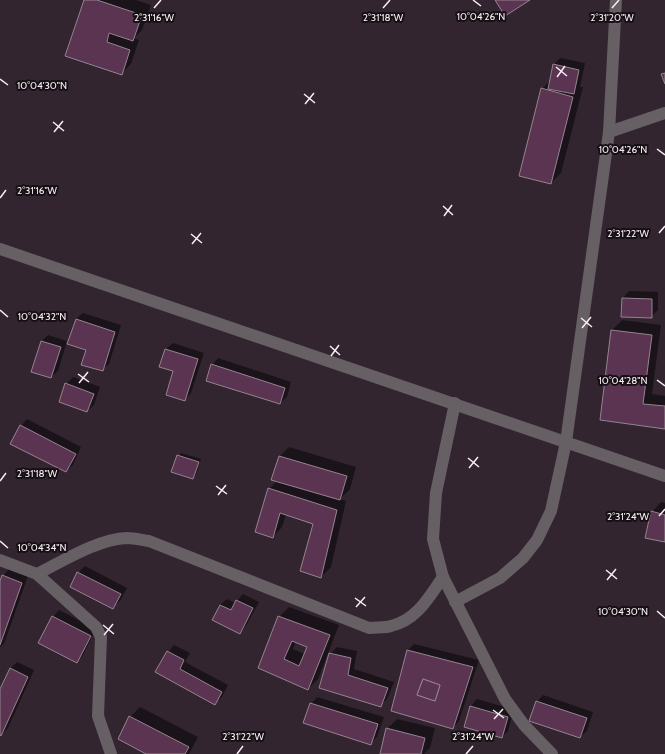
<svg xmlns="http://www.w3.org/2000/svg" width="665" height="754" font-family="Cabin,sans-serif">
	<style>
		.shadow { fill: #0007; fill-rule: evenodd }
		.building { fill: #5b3452; stroke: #94848f; fill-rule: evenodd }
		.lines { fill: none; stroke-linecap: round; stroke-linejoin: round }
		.minor { stroke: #665f64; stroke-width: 12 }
		.ticks { fill: none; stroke: #f7eef4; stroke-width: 1.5 }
		.ticks-label { font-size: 10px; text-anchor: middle; fill: #f7eef4; stroke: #161015; stroke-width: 4; stroke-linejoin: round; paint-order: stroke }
	</style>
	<rect width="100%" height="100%" fill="#32252f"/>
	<g class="shadow">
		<polygon points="85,0 136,0 151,5 142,30 134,38 139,40 131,64 121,74"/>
		<polygon points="560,58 585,63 580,87 583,87 561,173 551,183 542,89 550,81 553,65"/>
		<polygon points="629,291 658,292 658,310 651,317 622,316 623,298"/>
		<polygon points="83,313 121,325 109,364 102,370 87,349 76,319"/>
		<polygon points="622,320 661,325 652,394 665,396 665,428 601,420 612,330"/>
		<polygon points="48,335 67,341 58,371 51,377 42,341"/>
		<polygon points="173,343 204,353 191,393 185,400 174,371 160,367 166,349"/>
		<polygon points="218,358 291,382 287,397 280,403 212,365"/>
		<polygon points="73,377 100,387 94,405 87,411 66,384"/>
		<polygon points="27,419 81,447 73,465 66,471 21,426"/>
		<polygon points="289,447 356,467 350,489 340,499 346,501 331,567 321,577 314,523 286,514 282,527 273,537 269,489 278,480 280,456"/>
		<polygon points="181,453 201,459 196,475 193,478 178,456"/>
		<polygon points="661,502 665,503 665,541 652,512"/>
		<polygon points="85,566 127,588 120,601 113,607 78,573"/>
		<polygon points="9,569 28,576 4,644 0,647 0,584 3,576"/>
		<polygon points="243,594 259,602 246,626 240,633 220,605 227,599 235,603"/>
		<path d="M289,607L339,625L318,679L308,689L259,667L279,617ZM296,642L308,647L305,654L293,649Z"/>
		<polygon points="59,610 96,629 83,655 77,662 53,617"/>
		<polygon points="414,644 479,660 459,721 453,728 408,650"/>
		<polygon points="174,645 190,653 185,662 228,685 222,697 215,703 157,672 168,652"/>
		<polygon points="337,647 357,651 354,669 394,682 387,699 380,706 320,687 330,654"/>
		<polygon points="17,662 34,670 8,728 1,735 0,734 0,691 10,669"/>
		<polygon points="543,695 593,712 587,731 580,737 537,702"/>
		<polygon points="317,697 384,717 377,737 371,743 311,704"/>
		<polygon points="477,699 514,710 508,731 502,737 465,727 471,706"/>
		<polygon points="140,707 198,737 189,754 149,754 130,717"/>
		<polygon points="397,719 435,728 430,748 424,754 381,754 387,729"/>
	</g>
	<g class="building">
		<polygon points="84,0 97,0 142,15 133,41 109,33 107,42 130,50 122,75 65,56"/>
		<polygon points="495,0 530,0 505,16"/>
		<polygon points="553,64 579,70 574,94 548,89"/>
		<polygon points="665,73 665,84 661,74"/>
		<polygon points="541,88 573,97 551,184 519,176"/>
		<polygon points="622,298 652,299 652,318 621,317"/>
		<polygon points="76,319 115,332 103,371 81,365 86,350 67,344"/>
		<polygon points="611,330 652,335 643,404 665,406 665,429 600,420"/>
		<polygon points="41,341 61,347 51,378 31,372"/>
		<polygon points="165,349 198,359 185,401 166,395 173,371 159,367"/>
		<polygon points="211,364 285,388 280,404 206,381"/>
		<polygon points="65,383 94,394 87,412 59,402"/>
		<polygon points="20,425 76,454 66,472 10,444"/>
		<polygon points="177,455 199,462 193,479 171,472"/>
		<polygon points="279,456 347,476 340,500 271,480"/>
		<polygon points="268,488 337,510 321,578 300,571 313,524 280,513 273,538 255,532"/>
		<polygon points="651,511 665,515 665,542 645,538"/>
		<polygon points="77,572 121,594 113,609 70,587"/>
		<polygon points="2,575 22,583 0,645 0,581"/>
		<polygon points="236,600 253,608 240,634 212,620 220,605 231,610"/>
		<polygon points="52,616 91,636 77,663 38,643"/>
		<path d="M278,616L330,635L308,690L258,668ZM292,641L307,647L299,666L284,659Z"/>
		<path d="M407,650L473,667L453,729L391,711ZM423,679L440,685L435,701L417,695Z"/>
		<polygon points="167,651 184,660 180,669 222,692 215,705 155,672"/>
		<polygon points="329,653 351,658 348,675 388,688 381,707 319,688"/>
		<polygon points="10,668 28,677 1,736 0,735 0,689"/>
		<polygon points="423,679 440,685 435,701 417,695"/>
		<polygon points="536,701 587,718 580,738 529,721"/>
		<polygon points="310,703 378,724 371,745 303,723"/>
		<polygon points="470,706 508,717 502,738 464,727"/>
		<polygon points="129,716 189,747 185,754 146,754 118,739"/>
		<polygon points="386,728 425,738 421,754 380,754"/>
	</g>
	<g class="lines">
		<g class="minor">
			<polyline points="609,132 665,113"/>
			<polyline points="0,249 665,476"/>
			<polyline points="455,403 436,493 433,539 443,577 505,699 524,725 552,754"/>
			<polyline points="0,560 37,574 96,627 101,637 98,716 111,754"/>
			<path d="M37,574C63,561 98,539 127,538C134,538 142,540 149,541L369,628C376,627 385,628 391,626C417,620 429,597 443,577"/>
			<polyline points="455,602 500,578 523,558 537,540 551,511 566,442 609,132 616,0"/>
		</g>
	</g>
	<path class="ticks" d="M473,0L481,6M154,8L161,0M383,8L390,0M612,8L619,0M556,67L567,76M557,77L565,66M0,79L8,85M304,94L315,103M305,104L314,93M53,122L64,131M54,132L63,121M657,149L665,155M0,198L6,190M443,206L453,215M444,216L452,205M659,233L665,226M191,234L202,243M192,244L201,233M0,310L8,317M581,318L592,327M582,328L591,317M330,346L340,355M331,356L339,345M78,374L89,382M657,380L665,386M79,383L88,372M468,458L479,467M469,468L478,457M0,481L6,473M216,486L227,494M218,495L226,485M659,516L665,509M0,541L8,548M606,570L617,579M607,580L616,569M355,598L366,606M356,607L365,597M657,611L665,618M103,625L114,634M104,635L113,624M493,710L504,718M494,719L503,709M237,754L243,746M466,754L473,746"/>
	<g class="ticks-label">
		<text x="481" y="20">10°04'26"N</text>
		<text x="154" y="21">2°31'16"W</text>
		<text x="383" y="21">2°31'18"W</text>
		<text x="612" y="21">2°31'20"W</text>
		<text x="42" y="89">10°04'30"N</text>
		<text x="623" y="153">10°04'26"N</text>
		<text x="37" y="194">2°31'16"W</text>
		<text x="628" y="237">2°31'22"W</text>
		<text x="42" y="320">10°04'32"N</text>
		<text x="623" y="384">10°04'28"N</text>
		<text x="37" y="477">2°31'18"W</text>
		<text x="628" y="520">2°31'24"W</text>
		<text x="42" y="551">10°04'34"N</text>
		<text x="623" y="615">10°04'30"N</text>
		<text x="243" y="740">2°31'22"W</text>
		<text x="473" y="740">2°31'24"W</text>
	</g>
</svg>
